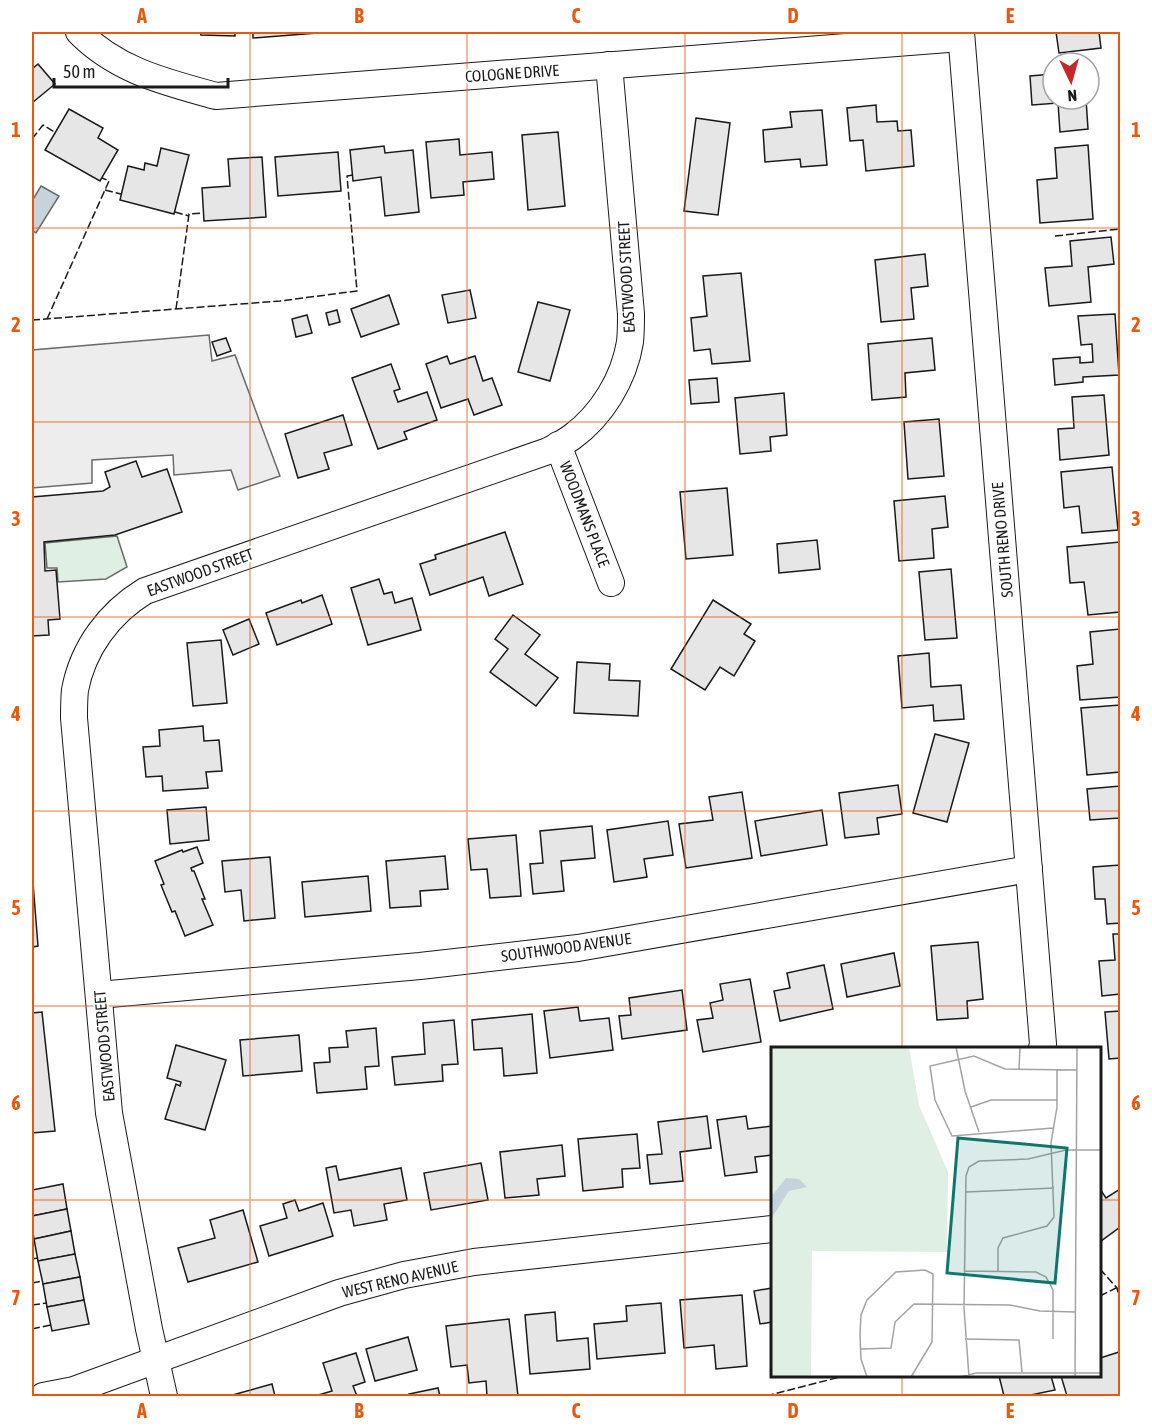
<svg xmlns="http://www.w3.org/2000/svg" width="1152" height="1428" font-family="'Asap Condensed',sans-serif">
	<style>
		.green { fill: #e0efe3; stroke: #6a6a6a; stroke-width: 1.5 }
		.parking { fill: #ededed; stroke: #6a6a6a; stroke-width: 1.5 }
		.water { fill: #c6d2dc; stroke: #6a6a6a; stroke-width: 1.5 }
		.building { fill: #e6e6e6; stroke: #1a1a1a; stroke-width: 1.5 }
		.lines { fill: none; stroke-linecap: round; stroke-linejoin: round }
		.minor-casing { stroke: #1a1a1a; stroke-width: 28 }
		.minor { stroke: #fff; stroke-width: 26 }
		.fence { stroke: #1a1a1a; stroke-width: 1.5; stroke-dasharray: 8 3; stroke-linecap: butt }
		.grid { fill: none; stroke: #e8590c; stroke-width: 1.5; stroke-opacity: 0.55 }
		.labels { text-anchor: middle; stroke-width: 4.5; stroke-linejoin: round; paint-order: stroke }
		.street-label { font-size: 16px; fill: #1a1a1a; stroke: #fff }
		.inset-road { fill: none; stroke: #a3a3a3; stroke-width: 1.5 }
		.view { fill: #0f766e; fill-opacity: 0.15; stroke: #0f766e; stroke-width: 3 }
		.inset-edge { fill: none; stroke: #1a1a1a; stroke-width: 3 }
		.neatline { fill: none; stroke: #e8590c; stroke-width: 2 }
		.grid-label { font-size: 20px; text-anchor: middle; font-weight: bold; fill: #e8590c }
	</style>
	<rect width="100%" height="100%" fill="#fff"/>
	<polygon class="green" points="117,536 127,567 106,579 58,582 57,568 47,568 45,543"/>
	<polygon class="parking" points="209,335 212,361 235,355 280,476 238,490 231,470 174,475 173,455 92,460 92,483 32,488 32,350"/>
	<polygon class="water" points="41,186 59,196 36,233 32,230 32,201"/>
	<g class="building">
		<polygon points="200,32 235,32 235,36 201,35"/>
		<polygon points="253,32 317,32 317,33 253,38"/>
		<polygon points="1056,32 1099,32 1101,48 1059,53"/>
		<polygon points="38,64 55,84 32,103 32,69"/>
		<polygon points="1053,74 1053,99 1086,99 1088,129 1060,132 1058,103 1032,105 1030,76"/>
		<polygon points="876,105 877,122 897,121 898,131 911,130 914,166 866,171 863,140 850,141 847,108"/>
		<polygon points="69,109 103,128 98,138 118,150 100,181 45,150"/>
		<polygon points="822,110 827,165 801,167 800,159 765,162 763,130 792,127 790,112"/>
		<polygon points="696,118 730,123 718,215 684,211"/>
		<polygon points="558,132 565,206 528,210 522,135"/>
		<polygon points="459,139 460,155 492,152 494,179 463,182 464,195 431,198 426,142"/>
		<polygon points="1088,145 1093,219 1040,223 1037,180 1057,178 1055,148"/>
		<polygon points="384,146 385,153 413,150 419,212 385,216 381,177 353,181 350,150"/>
		<polygon points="161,148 189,155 174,214 120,200 128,166 144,170 145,163 157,166"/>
		<polygon points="338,152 341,191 278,196 275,157"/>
		<polygon points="262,157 266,217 204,221 202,188 230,186 228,159"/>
		<polygon points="1111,237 1114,264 1088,267 1091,302 1049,306 1045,268 1072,266 1070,241"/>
		<polygon points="925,254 928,286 911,288 914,319 881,322 875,260"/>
		<polygon points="741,273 750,361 712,364 710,349 694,351 691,318 707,316 703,276"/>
		<polygon points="470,290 476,318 448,323 442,295"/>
		<polygon points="389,295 399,324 361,337 351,309"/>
		<polygon points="538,302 570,310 550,381 518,372"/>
		<polygon points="337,310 340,322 329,325 326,313"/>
		<polygon points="1115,314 1119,375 1083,377 1083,382 1055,385 1053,359 1080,357 1080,363 1093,362 1092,344 1081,345 1078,316"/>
		<polygon points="307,315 312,333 296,337 292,319"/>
		<polygon points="226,338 231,351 217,356 212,342"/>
		<polygon points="932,338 935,370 905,373 906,397 872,400 868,344"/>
		<polygon points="447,356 450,364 475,356 483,381 492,378 502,405 474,415 468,399 441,408 426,364"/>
		<polygon points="391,364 400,389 394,391 398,402 427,392 437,420 404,432 407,439 378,449 352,378"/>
		<polygon points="717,378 719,402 691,404 689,380"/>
		<polygon points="784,393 787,435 770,437 771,451 740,454 735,398"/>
		<polygon points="1104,395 1109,455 1060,460 1058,429 1074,428 1072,397"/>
		<polygon points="343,415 352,445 324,453 329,469 298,478 285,434"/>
		<polygon points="939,419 944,476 908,479 904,422"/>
		<polygon points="136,461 142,477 167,469 182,512 115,535 44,542 45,571 56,570 60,619 48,620 49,635 32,636 32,497 103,491 110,487 105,472"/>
		<polygon points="1112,467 1118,530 1082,533 1079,506 1064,508 1061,472"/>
		<polygon points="727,488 733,555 686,559 680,492"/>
		<polygon points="945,496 948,527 932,529 934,558 899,561 894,501"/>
		<polygon points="505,532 523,584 489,596 483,577 430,595 420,564 436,559 435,555"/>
		<polygon points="817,540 820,569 779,573 777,544"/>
		<polygon points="1120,542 1120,559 1119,559 1120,578 1120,612 1088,615 1084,582 1070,583 1067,547"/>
		<polygon points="951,569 957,638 925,640 919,572"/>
		<polygon points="379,579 384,594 392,592 395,603 412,598 421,630 368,645 351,588"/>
		<polygon points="322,595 332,624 277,645 266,613 301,600 302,603"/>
		<polygon points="713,600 751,624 744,634 755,641 734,676 720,667 705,690 671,669"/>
		<polygon points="513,615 540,635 525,654 558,678 536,706 490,672 508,649 495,639"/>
		<polygon points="249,619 259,644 233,655 223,630"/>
		<polygon points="1120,629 1120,697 1080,700 1077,666 1093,664 1090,632"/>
		<polygon points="221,640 227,703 193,706 187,643"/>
		<polygon points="929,653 931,687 961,685 964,719 934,721 933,705 902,708 898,656"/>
		<polygon points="577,662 610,664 609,680 640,681 638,716 574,713"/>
		<polygon points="1120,705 1120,772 1087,775 1081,708"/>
		<polygon points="203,726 204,741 219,740 222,771 206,772 208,788 163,791 162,776 146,777 143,747 160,746 159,730"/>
		<polygon points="935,734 969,743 947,822 913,813"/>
		<polygon points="898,785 902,814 877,818 879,834 845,838 839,793"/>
		<polygon points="1120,786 1120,835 1119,818 1090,820 1087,789"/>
		<polygon points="742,792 752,858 686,868 679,824 713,820 709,797"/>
		<polygon points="206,807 209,840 170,844 167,810"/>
		<polygon points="822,810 827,845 761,856 755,821"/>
		<polygon points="668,821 673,855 644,859 647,877 614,882 607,830"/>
		<polygon points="592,826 595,858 561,861 564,891 533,894 530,864 543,863 540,831"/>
		<polygon points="516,835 521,896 490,898 487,869 471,870 468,839"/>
		<polygon points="197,847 203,863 191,868 192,871 194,871 205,899 202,899 213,925 185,936 175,911 172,912 161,885 164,884 155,861 182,850 183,852"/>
		<polygon points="445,856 448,889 420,891 421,906 390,908 386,861"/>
		<polygon points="270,857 275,918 244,921 241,890 225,892 222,861"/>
		<polygon points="1120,865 1120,923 1107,924 1105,899 1095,899 1093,867"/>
		<polygon points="32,870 38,946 32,947"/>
		<polygon points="368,876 371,911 305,917 302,882"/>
		<polygon points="1113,934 1120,934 1120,994 1102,996 1099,961 1115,960"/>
		<polygon points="978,942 983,999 967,1001 968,1018 937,1020 931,946"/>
		<polygon points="894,953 900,986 847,997 841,964"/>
		<polygon points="824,965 833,1009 780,1021 774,991 790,988 787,973"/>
		<polygon points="750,979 761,1042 703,1052 697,1020 713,1018 710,1003 723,1000 720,984"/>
		<polygon points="682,990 687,1030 622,1039 619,1016 631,1015 629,998"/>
		<polygon points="578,1007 580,1021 609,1018 613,1050 550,1058 544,1011"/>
		<polygon points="1120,1011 1120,1058 1109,1059 1105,1012"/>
		<polygon points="42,1012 55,1131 32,1133 32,1013"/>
		<polygon points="532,1014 537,1073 504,1076 502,1048 474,1050 472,1020"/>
		<polygon points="454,1020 458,1064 442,1065 443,1081 395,1085 392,1057 425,1054 423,1023"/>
		<polygon points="376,1028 379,1066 365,1067 367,1089 317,1093 314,1063 330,1062 329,1048 348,1047 346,1031"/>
		<polygon points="299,1035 302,1071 243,1076 240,1040"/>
		<polygon points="176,1045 226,1060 205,1130 165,1119 176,1084 180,1086 181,1082 167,1078"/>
		<polygon points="707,1116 711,1148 680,1152 683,1181 650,1184 647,1155 662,1154 658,1122"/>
		<polygon points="746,1116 748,1129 772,1126 772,1155 755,1157 757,1172 725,1176 717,1120"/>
		<polygon points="637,1134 640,1168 622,1169 623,1187 583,1191 578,1139"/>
		<polygon points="562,1145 565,1176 537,1179 539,1195 505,1198 500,1152"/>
		<polygon points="481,1163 488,1200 431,1210 424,1173"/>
		<polygon points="336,1166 339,1180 401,1168 407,1200 384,1204 387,1220 354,1226 351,1210 334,1213 326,1168"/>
		<polygon points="63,1184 67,1209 32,1216 32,1190"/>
		<polygon points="1100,1189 1106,1198 1120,1189 1120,1227 1101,1241"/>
		<polygon points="295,1200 299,1211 323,1203 333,1236 269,1256 260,1226 287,1218 283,1204"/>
		<polygon points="67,1209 71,1231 34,1239 32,1227 32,1216"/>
		<polygon points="243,1210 258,1262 188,1282 178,1248 215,1238 210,1220"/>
		<polygon points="71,1231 75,1254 38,1261 34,1239"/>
		<polygon points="75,1254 80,1277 43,1284 38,1261"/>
		<polygon points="80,1277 84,1300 47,1307 43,1284"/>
		<polygon points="772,1288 772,1322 760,1324 754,1291"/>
		<polygon points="742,1295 747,1366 716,1369 714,1345 684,1348 680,1300"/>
		<polygon points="84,1300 89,1324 52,1331 47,1307"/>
		<polygon points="661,1303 665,1353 597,1359 594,1324 627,1321 626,1306"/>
		<polygon points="555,1312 557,1341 588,1338 590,1369 530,1374 525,1315"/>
		<polygon points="509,1319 518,1396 487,1396 486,1381 469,1383 467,1365 451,1367 446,1326"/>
		<polygon points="408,1337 417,1370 375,1381 366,1349"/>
		<polygon points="1119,1352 1120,1356 1120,1396 1067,1396 1061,1376 1100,1376 1100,1358"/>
		<polygon points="356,1353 365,1382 353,1386 357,1396 315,1396 332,1391 323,1363"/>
		<polygon points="999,1376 1051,1376 1055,1390 1026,1396 1004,1396"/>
		<polygon points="272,1384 275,1396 229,1396"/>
		<polygon points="438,1388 440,1396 410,1396 409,1394"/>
	</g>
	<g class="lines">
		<g class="minor-casing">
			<g id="minor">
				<path d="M79,32C117,71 166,82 216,96L961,38"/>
				<polyline points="961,32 1043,1044 1042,1048"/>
				<polyline points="558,445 611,583"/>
				<polyline points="99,995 420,966 578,948 1029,869"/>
				<polyline points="43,1396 74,1390 339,1293 404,1275 474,1262 772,1229"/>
				<path d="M164,1396L149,1329L109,1113L74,718C74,709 74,699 75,690C83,648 109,613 145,591L548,451C556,447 565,442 572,437C602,415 624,379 630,342C631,333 631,323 631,314L609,65"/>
			</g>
		</g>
		<use href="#minor" class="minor"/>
		<g class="fence">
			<polyline points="32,139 43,125 56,133"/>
			<polyline points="105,190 121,194"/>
			<polyline points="175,212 189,216"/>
			<polyline points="1055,236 1120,229"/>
			<polyline points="176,309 189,214 203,213"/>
			<polyline points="47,319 109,181 102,178"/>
			<polyline points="32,320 280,301 357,291 347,176 353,175"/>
			<polyline points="32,1259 38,1258"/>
			<polyline points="1100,1269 1117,1288 1120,1301"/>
			<polyline points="32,1283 42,1281"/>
			<polyline points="1100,1296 1120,1286"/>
			<polyline points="32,1305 47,1303"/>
			<polyline points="32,1329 51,1325"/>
			<polyline points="766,1396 844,1376"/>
		</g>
	</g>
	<path class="grid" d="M250,32V1396M467,32V1396M685,32V1396M902,32V1048M32,228H1120M32,422H1120M32,617H1120M32,811H1120M32,1006H1120M32,1200H772M1100,1200H1120M902,1376V1396"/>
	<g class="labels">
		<g class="street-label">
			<text transform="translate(512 73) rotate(-4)" y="6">COLOGNE DRIVE</text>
			<text transform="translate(626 277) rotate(-93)" y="6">EASTWOOD STREET</text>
			<text transform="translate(585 514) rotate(69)" y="6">WOODMANS PLACE</text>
			<text transform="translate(1002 540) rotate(-95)" y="6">SOUTH RENO DRIVE</text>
			<text transform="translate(200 572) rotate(-20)" y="6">EASTWOOD STREET</text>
			<text transform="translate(566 947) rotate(-8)" y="6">SOUTHWOOD AVENUE</text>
			<text transform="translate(104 1046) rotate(-95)" y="6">EASTWOOD STREET</text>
			<text transform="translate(400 1279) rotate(-13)" y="6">WEST RENO AVENUE</text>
		</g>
	</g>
	<g transform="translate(771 1047)">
		<rect width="330" height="330" fill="#fff"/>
		<path d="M0,0H138L148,58L177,125L176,205L41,204L40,330H0Z" fill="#e0efe3"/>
		<path d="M15,131L28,132L36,140L18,144L0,172V150Z" fill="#c6d2dc"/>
		<path class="inset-road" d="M185,0L194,44L208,85M248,22L249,0M200,60L220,53H286M282,81L181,89L164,53L159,19L203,9L234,22L306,23M195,145L283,141M194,224L265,225L275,230L282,243V292M227,225V201L232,191L276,179L283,170L280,96L286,60V23M330,259V292M194,292L248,293L251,325M90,302L120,301L124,275L143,257L239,258L269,264L305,265M96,330L90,312L89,287L90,268L96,253L125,225L154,223L162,227L161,295L140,330M189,330L205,326H330M198,330L193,261L195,129L198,120L208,114L257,112L295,103H330M304,330L306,0"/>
		<path class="view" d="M187,91L296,101L284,236L176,226Z"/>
		<rect width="330" height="330" class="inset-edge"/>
	</g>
	<rect width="1152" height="1428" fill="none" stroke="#ffffff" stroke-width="66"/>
	<g transform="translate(1071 81) rotate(175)"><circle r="28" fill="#ffffff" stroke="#a3a3a3" stroke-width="1.5"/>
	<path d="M0-4.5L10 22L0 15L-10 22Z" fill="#c62828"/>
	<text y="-9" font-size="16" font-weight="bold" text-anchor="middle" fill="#1a1a1a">N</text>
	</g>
	<path d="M54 78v9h174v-9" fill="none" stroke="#1a1a1a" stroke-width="3"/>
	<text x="63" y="78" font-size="18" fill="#1a1a1a" stroke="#ffffff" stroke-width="4.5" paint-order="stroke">50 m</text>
	<rect x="33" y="33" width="1086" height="1362" class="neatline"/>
	<g class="grid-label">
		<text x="142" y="23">A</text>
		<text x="359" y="23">B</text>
		<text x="576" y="23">C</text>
		<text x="793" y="23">D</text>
		<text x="1010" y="23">E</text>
		<text x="16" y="137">1</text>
		<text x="1136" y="137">1</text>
		<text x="16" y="332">2</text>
		<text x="1136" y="332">2</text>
		<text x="16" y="526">3</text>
		<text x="1136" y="526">3</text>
		<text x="16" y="721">4</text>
		<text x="1136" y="721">4</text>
		<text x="16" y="915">5</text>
		<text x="1136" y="915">5</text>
		<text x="16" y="1110">6</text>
		<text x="1136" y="1110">6</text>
		<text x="16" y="1305">7</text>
		<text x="1136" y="1305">7</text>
		<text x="142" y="1418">A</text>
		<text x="359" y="1418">B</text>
		<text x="576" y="1418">C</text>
		<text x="793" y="1418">D</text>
		<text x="1010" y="1418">E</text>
	</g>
</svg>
